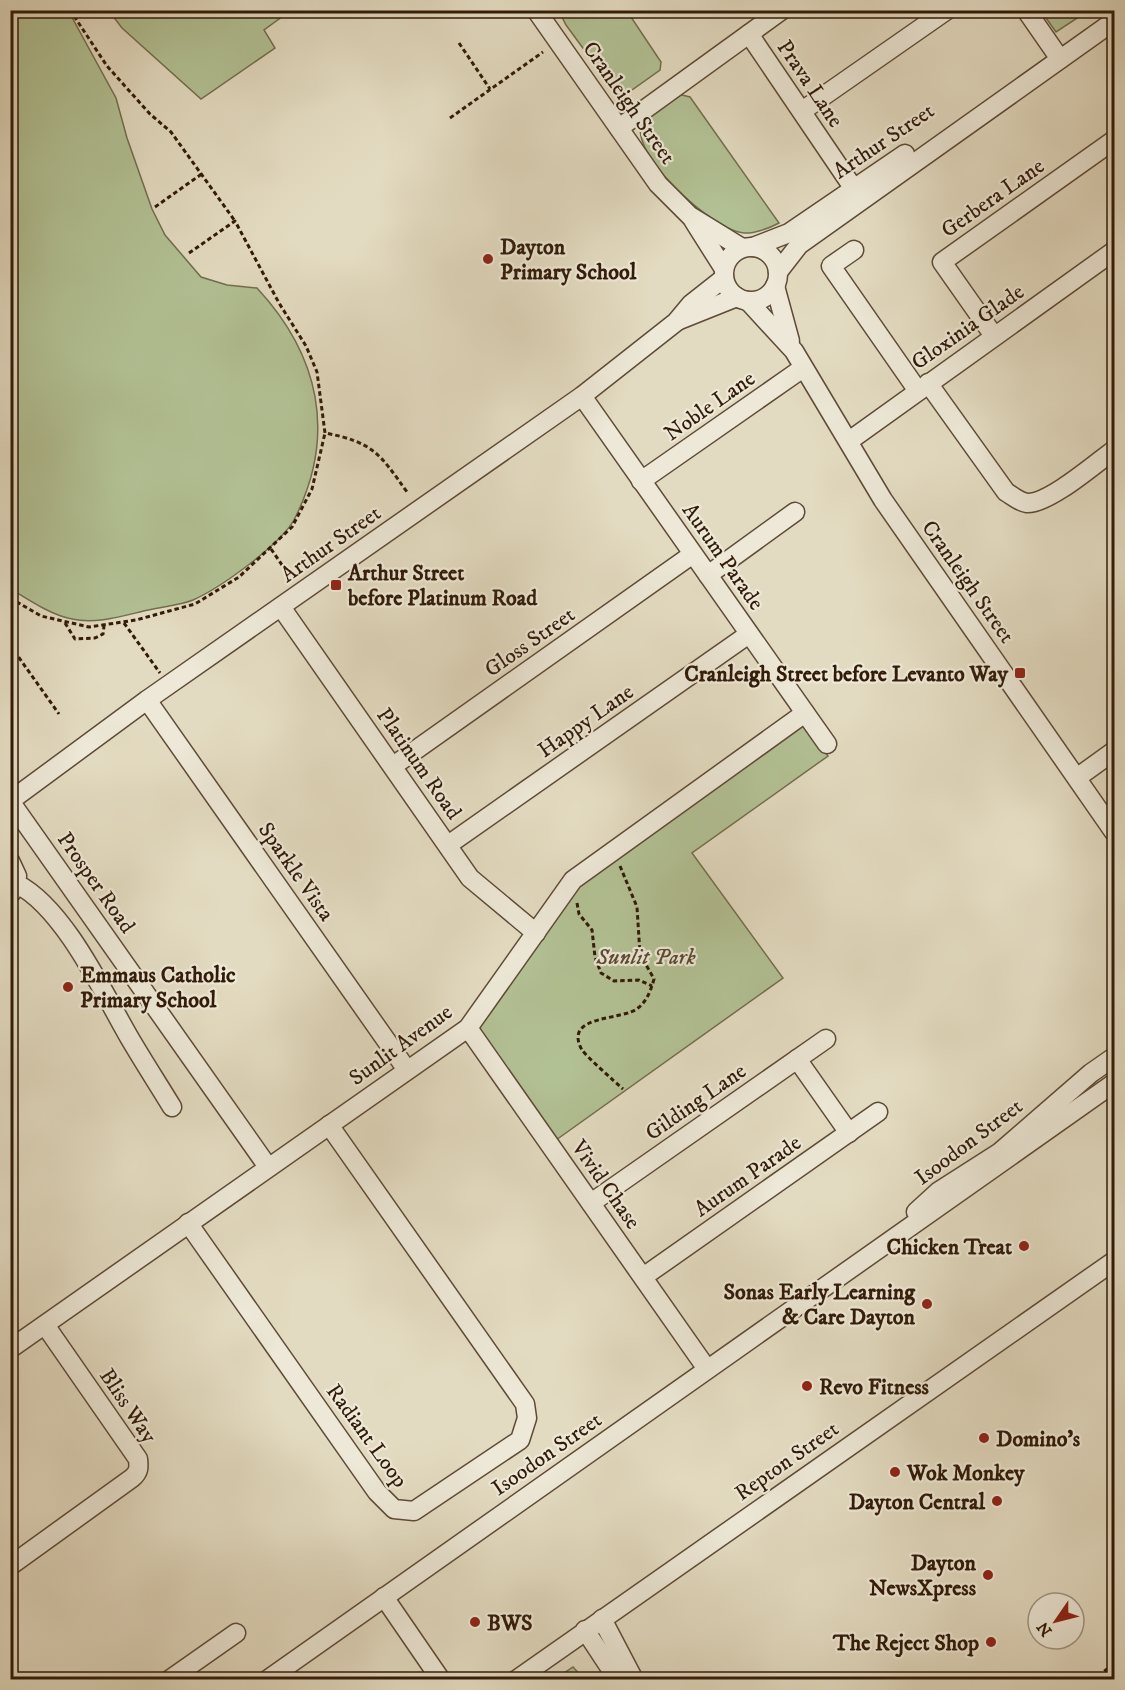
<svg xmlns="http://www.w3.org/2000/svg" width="1125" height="1690" font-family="'IM FELL DW Pica',serif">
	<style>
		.green { fill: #b2c194; stroke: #726e4e; stroke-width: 1.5 }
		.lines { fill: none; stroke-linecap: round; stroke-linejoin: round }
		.minor-casing { stroke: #5e4a36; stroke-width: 21 }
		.path { stroke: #311a08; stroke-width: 3; stroke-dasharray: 4.5 3; stroke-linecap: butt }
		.minor { stroke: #ede8d7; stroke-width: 18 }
		.poi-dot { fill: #8f2418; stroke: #ede8d7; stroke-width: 2 }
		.labels { text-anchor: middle; stroke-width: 4.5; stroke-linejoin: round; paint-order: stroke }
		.street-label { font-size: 22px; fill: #311a08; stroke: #ede8d7 }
		.poi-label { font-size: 22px; font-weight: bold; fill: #311a08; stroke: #ede8d7; text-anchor: start }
		.park-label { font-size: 22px; font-style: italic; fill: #584c32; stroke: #ede8d7 }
	</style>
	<rect width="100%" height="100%" fill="#e3dbc1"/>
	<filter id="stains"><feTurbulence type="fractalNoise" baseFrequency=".00333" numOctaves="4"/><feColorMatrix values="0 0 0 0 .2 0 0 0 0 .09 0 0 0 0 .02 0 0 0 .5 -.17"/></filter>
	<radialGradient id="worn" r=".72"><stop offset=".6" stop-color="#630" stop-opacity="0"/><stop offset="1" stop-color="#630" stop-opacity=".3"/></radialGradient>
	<g class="green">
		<path d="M11,10L69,12L116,98L127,138L152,209L165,235L201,277L227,285L257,288C319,355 337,434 295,518C282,544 220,588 193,600C181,605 166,606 153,609C128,614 98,625 72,619C51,615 29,600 11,589Z"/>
		<polygon points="109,11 290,11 264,30 275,48 201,99 122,28"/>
		<polygon points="559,11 627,11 661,62 660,70 622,97 613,89 566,25"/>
		<polygon points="1041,11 1088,11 1056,32"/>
		<path d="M678,94L690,97L779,223C770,228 753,234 744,233C713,231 627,153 642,122C648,110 667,101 678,94Z"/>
		<polygon points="803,722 828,756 692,853 783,978 556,1140 478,1027 577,884"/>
		<polygon points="573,1667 584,1679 555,1679"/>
	</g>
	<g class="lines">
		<g class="minor-casing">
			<g id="minor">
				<polyline points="536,10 658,184 690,216 742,248"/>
				<polyline points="1026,10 1060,59"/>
				<polyline points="749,34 854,189"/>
				<polyline points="802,111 947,10"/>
				<polyline points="619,128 782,10"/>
				<polyline points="693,220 724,269"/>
				<circle cx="751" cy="274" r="27"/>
				<polyline points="753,247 789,233 905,154"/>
				<polyline points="854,250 831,266 918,391"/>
				<polyline points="778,272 799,245 1114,21"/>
				<polyline points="775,286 790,341"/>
				<polyline points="748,301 794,351 883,500 1114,832"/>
				<polyline points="677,321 737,297"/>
				<polyline points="994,336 942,262 1114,140"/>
				<path d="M928,383L1006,492C1013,496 1019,502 1027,503C1049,504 1096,463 1114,450"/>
				<polyline points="582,396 827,744"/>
				<polyline points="849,441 1114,251"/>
				<polyline points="641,481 803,368"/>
				<polyline points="708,575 795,512"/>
				<polyline points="281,607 470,878 536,933"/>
				<polyline points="147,700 407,1070"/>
				<polyline points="393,766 693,554"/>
				<polyline points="1078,777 1114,751"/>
				<polyline points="448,845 749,634"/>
				<polyline points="10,861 17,876 12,892"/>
				<path d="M17,884C64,908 103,992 129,1037C143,1061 158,1084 172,1107"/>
				<polyline points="468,1028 707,1369"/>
				<polyline points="797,1059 849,1133"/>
				<polyline points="268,1167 10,801 147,700 582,396 676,322 691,304 724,278"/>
				<polyline points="591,1203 826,1039"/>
				<polyline points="916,1212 939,1191 1000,1152 1091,1073 1114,1057"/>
				<polyline points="188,1223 377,1492 394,1509 414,1511 520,1440 527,1418 525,1404 329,1125"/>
				<polyline points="643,1277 878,1112"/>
				<polyline points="10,1349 468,1028 573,880 805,713"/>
				<path d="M10,1566L132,1478C139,1472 139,1468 138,1459L45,1325"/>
				<polyline points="384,1597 441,1680"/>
				<polyline points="602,1619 634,1680"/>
				<polyline points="585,1630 618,1680"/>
				<polyline points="169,1680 236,1633"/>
				<polyline points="267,1680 1114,1083"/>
				<polyline points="516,1680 1114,1261"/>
			</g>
		</g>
		<g class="path">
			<polyline points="70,10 107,66 150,114 171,132 235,221"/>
			<polyline points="459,43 490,89"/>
			<polyline points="450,118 543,52"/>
			<polyline points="155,207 203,173"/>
			<path d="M189,253L235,221L279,303L306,346L317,372L325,433C373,442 380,454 407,492"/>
			<polyline points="271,549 289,575"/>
			<polyline points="10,598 41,616 89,627 136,620 195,604 239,577 292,527 312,489 325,433"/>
			<polyline points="65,623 75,639 95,638 103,634 104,626"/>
			<polyline points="124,623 160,673"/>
			<polyline points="10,645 59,714"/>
			<path d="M620,866L637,907L640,954L654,979C651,990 647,1001 638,1008C623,1021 562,1014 582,1050C586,1056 615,1082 623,1089"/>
			<polyline points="577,903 579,914 592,930 595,957 601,973 614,981 639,980 652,986"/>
			<polyline points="1092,1680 1114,1664"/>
		</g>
		<use href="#minor" class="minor"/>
	</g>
	<g class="poi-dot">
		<circle cx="488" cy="259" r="6"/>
		<rect x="330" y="579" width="12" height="12" rx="3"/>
		<rect x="1014" y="667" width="12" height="12" rx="3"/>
		<circle cx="68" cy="987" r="6"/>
		<circle cx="1024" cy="1246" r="6"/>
		<circle cx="927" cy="1304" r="6"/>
		<circle cx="807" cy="1386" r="6"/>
		<circle cx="984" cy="1438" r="6"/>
		<circle cx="895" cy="1472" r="6"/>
		<circle cx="997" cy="1501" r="6"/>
		<circle cx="988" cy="1575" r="6"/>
		<circle cx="475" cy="1622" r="6"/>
		<circle cx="991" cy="1642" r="6"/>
	</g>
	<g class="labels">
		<g class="street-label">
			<text transform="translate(811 83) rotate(56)" y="8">Prava Lane</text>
			<text transform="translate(630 102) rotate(55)" y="8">Cranleigh Street</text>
			<text transform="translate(883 140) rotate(-34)" y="8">Arthur Street</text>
			<text transform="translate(992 197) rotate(-35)" y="8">Gerbera Lane</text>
			<text transform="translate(967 326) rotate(-35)" y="8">Gloxinia Glade</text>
			<text transform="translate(709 405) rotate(-35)" y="8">Noble Lane</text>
			<text transform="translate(330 543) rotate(-35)" y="8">Arthur Street</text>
			<text transform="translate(724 556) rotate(55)" y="8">Aurum Parade</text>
			<text transform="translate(969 581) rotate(55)" y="8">Cranleigh Street</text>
			<text transform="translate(529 641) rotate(-35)" y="8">Gloss Street</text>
			<text transform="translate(585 720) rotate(-35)" y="8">Happy Lane</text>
			<text transform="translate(420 763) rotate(55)" y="8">Platinum Road</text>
			<text transform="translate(297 871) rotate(55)" y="8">Sparkle Vista</text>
			<text transform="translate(97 882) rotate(55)" y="8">Prosper Road</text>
			<text transform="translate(400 1044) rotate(-36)" y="8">Sunlit Avenue</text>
			<text transform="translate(695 1101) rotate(-35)" y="8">Gilding Lane</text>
			<text transform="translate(968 1141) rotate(-37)" y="8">Isoodon Street</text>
			<text transform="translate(747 1175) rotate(-35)" y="8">Aurum Parade</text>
			<text transform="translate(607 1184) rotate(55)" y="8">Vivid Chase</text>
			<text transform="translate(129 1405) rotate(56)" y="8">Bliss Way</text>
			<text transform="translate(368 1435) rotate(54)" y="8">Radiant Loop</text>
			<text transform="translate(546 1453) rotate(-35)" y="8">Isoodon Street</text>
			<text transform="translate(786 1460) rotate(-35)" y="8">Repton Street</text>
		</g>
		<g class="poi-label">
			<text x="500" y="254">Dayton<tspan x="500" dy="25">Primary School</tspan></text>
			<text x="348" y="580">Arthur Street<tspan x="348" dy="25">before Platinum Road</tspan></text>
			<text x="1008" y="681" text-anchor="end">Cranleigh Street before Levanto Way</text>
			<text x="80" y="982">Emmaus Catholic<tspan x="80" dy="25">Primary School</tspan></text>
			<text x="1012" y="1254" text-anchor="end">Chicken Treat</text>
			<text x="915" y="1299" text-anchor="end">Sonas Early Learning<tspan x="915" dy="25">&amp; Care Dayton</tspan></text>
			<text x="819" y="1394">Revo Fitness</text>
			<text x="996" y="1446">Domino's</text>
			<text x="907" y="1480">Wok Monkey</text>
			<text x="985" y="1509" text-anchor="end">Dayton Central</text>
			<text x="976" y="1570" text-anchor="end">Dayton<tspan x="976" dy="25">NewsXpress</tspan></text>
			<text x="487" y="1630">BWS</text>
			<text x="979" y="1650" text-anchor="end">The Reject Shop</text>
		</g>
		<g class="park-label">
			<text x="646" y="964">Sunlit Park</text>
		</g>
	</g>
	<rect width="1125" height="1690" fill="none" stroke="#e3dbc1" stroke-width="36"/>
	<rect x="12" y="12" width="1101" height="1666" fill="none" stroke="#311a08" stroke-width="3"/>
	<rect x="18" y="18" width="1089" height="1654" fill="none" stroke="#311a08" stroke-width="1.5"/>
	<g transform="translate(1056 1621) rotate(235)"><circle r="28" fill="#ede8d7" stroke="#a29684" stroke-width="1.5"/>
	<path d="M0-4.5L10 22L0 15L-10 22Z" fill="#8f2418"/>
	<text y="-9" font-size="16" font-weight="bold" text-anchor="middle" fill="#311a08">N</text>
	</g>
	<rect width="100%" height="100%" filter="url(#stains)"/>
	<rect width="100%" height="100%" fill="url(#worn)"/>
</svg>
